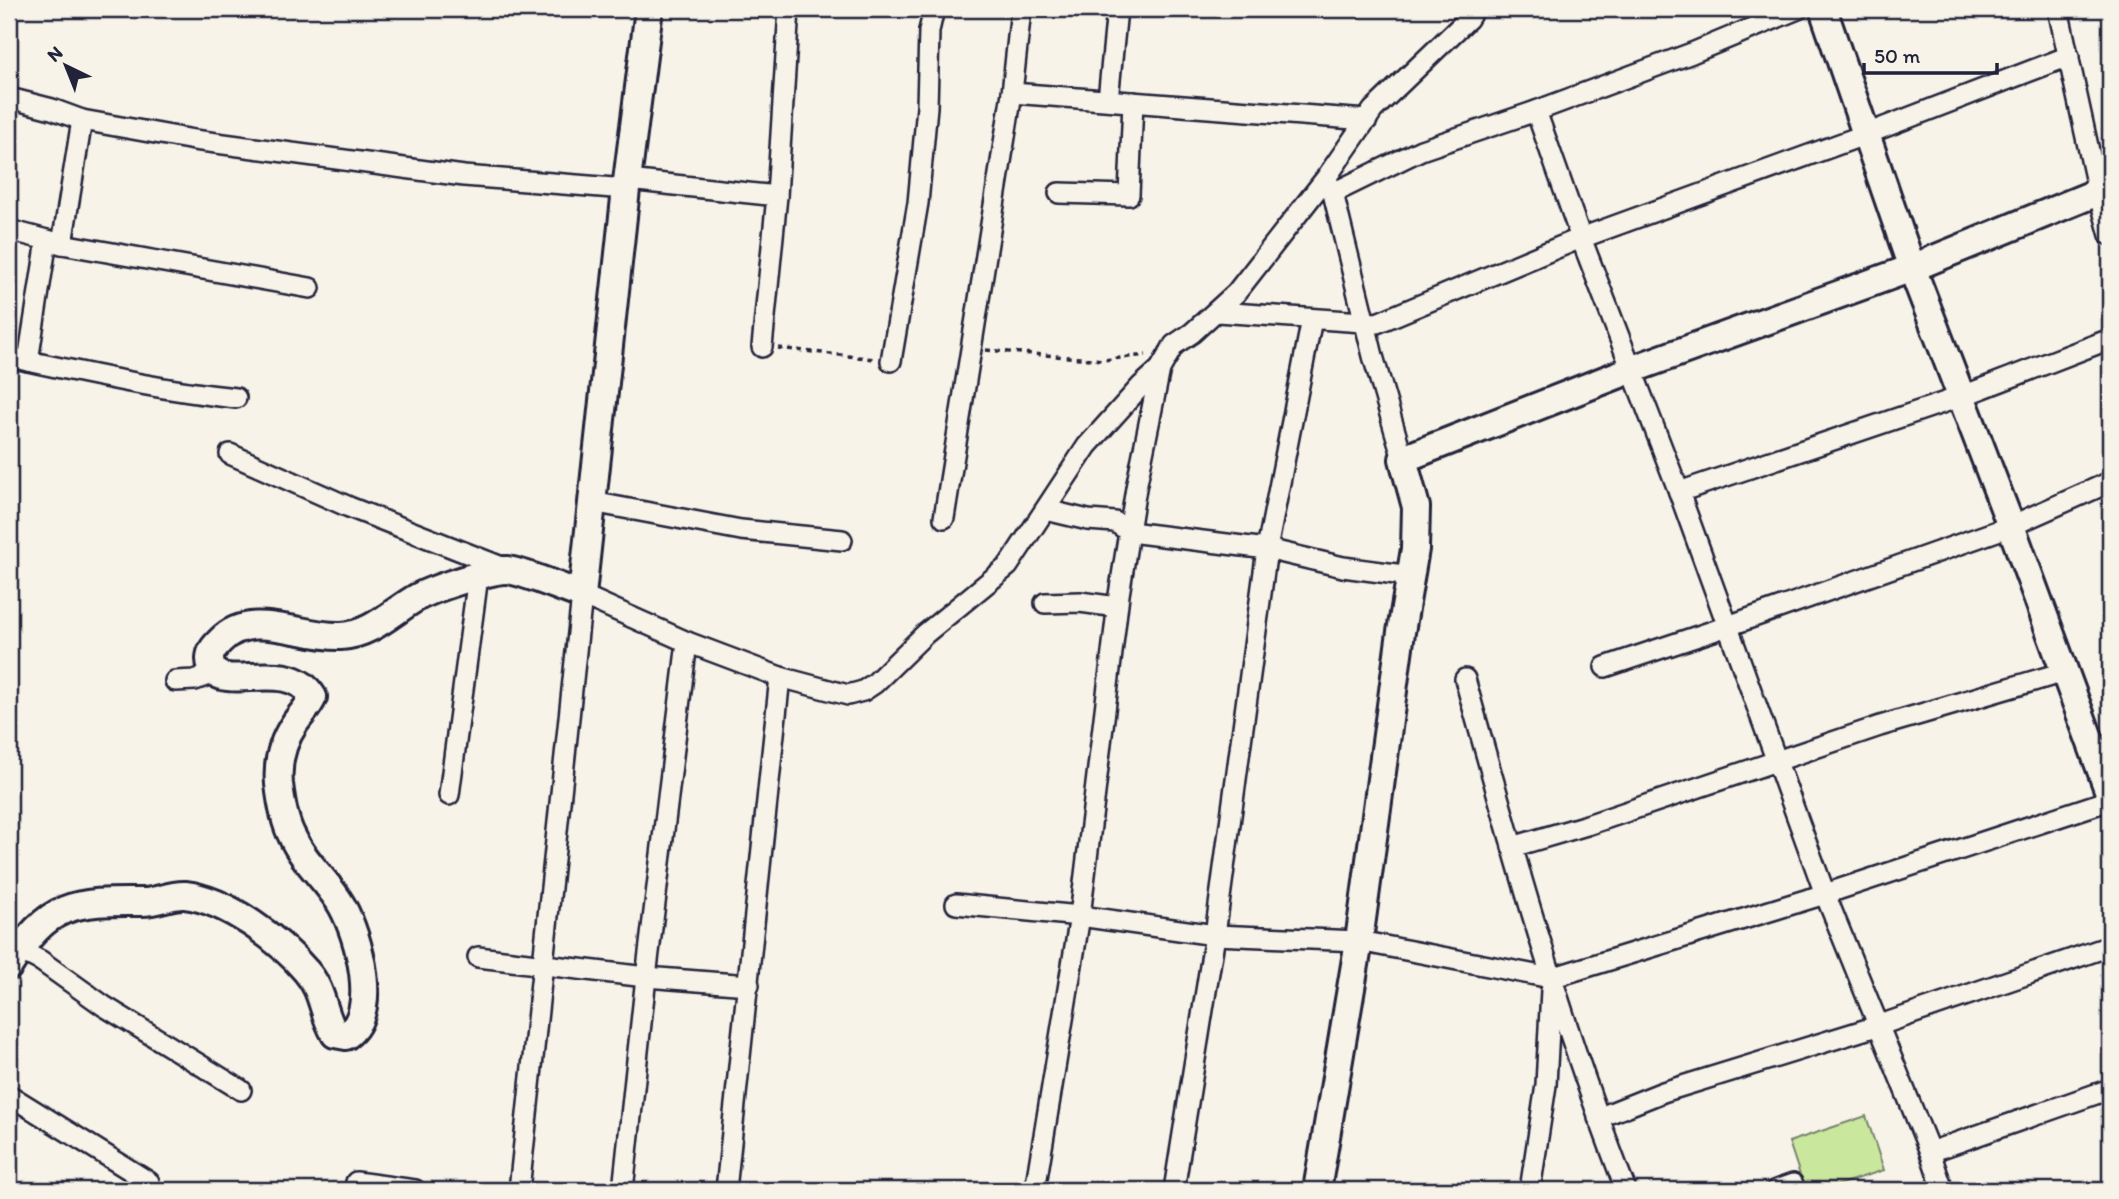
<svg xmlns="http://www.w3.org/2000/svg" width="2119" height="1199" font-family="Itim,sans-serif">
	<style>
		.green { fill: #cae79e; stroke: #76846c; stroke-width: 2 }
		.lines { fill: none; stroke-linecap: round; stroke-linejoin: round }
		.street-casing { stroke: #22223b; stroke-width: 24 }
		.secondary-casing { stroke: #22223b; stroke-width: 32 }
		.path { stroke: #22223b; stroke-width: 3.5; stroke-dasharray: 5 5; stroke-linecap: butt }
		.street { stroke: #f7f3e8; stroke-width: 19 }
		.secondary { stroke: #f7f3e8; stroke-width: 26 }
	</style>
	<rect width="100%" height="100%" fill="#f7f3e8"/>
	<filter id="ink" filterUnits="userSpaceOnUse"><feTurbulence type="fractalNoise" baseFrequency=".0143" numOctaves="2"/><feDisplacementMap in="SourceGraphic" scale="14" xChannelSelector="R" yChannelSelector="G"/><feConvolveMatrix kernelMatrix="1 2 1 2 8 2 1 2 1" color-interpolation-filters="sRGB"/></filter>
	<g filter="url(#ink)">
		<polygon class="green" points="1866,1116 1884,1170 1822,1190 1805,1190 1789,1142"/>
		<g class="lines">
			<g class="street-casing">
				<g id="street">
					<polyline points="2058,9 2098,192 2110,235"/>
					<polyline points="1012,93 1367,120"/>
					<polyline points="9,98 52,109 82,120 194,140 464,176 626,189"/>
					<polyline points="1108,100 1117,9"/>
					<polyline points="1536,111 1581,238 1679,492 1825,894 1930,1152 1943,1190"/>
					<polyline points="628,180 777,196"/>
					<polyline points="1328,182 1333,193 1373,356 1403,459"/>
					<polyline points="1059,193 1129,195 1133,102"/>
					<polyline points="1333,193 1421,150 1536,111 1692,53 1798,9"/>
					<polyline points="9,230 62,244 310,288"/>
					<polyline points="62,244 82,120"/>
					<polyline points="1217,312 1377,323 1581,238 1864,135 2069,56"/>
					<polyline points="762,347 777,196 789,9"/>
					<path d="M9,357C85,373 159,390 236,398"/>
					<polyline points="28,361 47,240"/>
					<polyline points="891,361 918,203 927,107 929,31 934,9"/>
					<polyline points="230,454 349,507 507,569"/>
					<polyline points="1679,492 1960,397 2110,339"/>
					<polyline points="592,502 741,530 842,540"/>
					<polyline points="1046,510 1088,520 1115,522 1130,532 1267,549 1343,567 1411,576"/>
					<polyline points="944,518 1012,93 1021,9"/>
					<polyline points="1045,603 1080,602 1117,607"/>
					<polyline points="1605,667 1728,626 2011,526 2110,482"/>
					<path d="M1465,679C1513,852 1561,1024 1626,1190"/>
					<polyline points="175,681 195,680 216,672"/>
					<polyline points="449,795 478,576"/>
					<polyline points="1512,847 1587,825 1880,726 2064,672"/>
					<polyline points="956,904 1080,916 1215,935 1359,941 1551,978 1825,894 2110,800"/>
					<polyline points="10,945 41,961 104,1006 241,1090"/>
					<polyline points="478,957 646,977 749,985"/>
					<polyline points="9,1095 149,1182 147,1190"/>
					<polyline points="1598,1118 1663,1092 1877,1026 2110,946"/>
					<polyline points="1930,1152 2110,1089"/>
					<polyline points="356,1182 415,1190"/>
					<polyline points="519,1190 582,595 687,642 780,677 848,695 863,691 875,683 925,634 1008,566 1087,446 1141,386 1160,369 1174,345 1192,333 1236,293 1326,178 1373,110 1468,19 1474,9"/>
					<polyline points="623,1190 646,977 687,642"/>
					<polyline points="726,1190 780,677"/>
					<polyline points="1035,1190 1080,916 1119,595 1136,488 1160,369"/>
					<polyline points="1174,1190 1215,935 1267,549 1312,319"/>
					<polyline points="1530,1190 1546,1085 1551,990"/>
					<polyline points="1776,1190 1793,1184"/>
				</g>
			</g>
			<g class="secondary-casing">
				<g id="secondary">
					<polyline points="1823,9 1912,268 2011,526 2110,795"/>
					<path d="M9,966C48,903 73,901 143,902C157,902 171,894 185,895C227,900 280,940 306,971C324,991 322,1013 335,1034L346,1036C380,1012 359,937 342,906C328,881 304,863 292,836C284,821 281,801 279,784C277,762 282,742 295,723C301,714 309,707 313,697C286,652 212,701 210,659C210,651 215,646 220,641C251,608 302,638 341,636C370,635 392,612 416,598C429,590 492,569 507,570C522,571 564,589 582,595L626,189L649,9"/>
					<polyline points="1317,1190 1359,941 1401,632 1415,549 1416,507 1403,459 1633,369 1912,268 2098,192 2110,183"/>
				</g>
			</g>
			<g class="path">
				<polyline points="778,348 875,359"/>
				<polyline points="986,350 1103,360 1146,355"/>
			</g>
			<use href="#street" class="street"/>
			<use href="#secondary" class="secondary"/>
		</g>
	</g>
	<rect width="2119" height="1199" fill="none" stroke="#f7f3e8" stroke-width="35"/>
	<rect x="18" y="18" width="2084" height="1164" fill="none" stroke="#22223b" stroke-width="2.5" filter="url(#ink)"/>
	<g transform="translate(66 66) rotate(317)" stroke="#f7f3e8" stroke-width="5" paint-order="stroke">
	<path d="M0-5L12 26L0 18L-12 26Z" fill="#22223b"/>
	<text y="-10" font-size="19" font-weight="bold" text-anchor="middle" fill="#22223b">N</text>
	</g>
	<path d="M1864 63v10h133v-10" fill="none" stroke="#22223b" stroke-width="3.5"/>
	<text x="1874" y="63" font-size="21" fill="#22223b" stroke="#f7f3e8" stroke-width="5" paint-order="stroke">50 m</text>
</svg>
